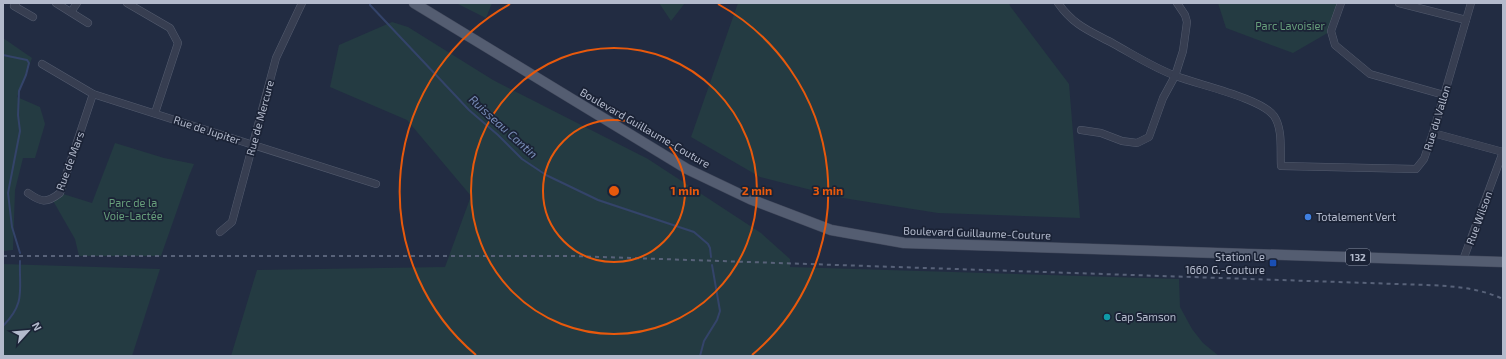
<svg xmlns="http://www.w3.org/2000/svg" width="1506" height="359" font-family="'Exo 2',sans-serif">
	<style>
		.green { fill: #243b42 }
		.lines { fill: none; stroke-linecap: round; stroke-linejoin: round }
		.stream { stroke: #34446a; stroke-width: 2 }
		.street-casing { stroke: #545c6f; stroke-width: 8 }
		.primary-casing { stroke: #40475a; stroke-width: 11 }
		.street { stroke: #373e51; stroke-width: 7 }
		.primary { stroke: #545d71; stroke-width: 10 }
		.rail { stroke: #586279; stroke-width: 2; stroke-dasharray: 4 4; stroke-linecap: butt }
		.ring { fill: none; stroke: #e8590c; stroke-width: 2 }
		.shop-dot { fill: #3f7fe0; stroke: #1b2336; stroke-width: 1.5 }
		.transit-dot { fill: #1a4fb4; stroke: #1b2336; stroke-width: 1.5 }
		.culture-dot { fill: #0f9aa8; stroke: #1b2336; stroke-width: 1.5 }
		.labels { text-anchor: middle; stroke-width: 3.5; stroke-linejoin: round; paint-order: stroke }
		.shield { fill: #1b2336; stroke: #858d9f; stroke-width: 1 }
		.shield-label { font-size: 10px; font-weight: bold; fill: #b3bacc }
		.park-label { font-size: 11px; fill: #679f7b; stroke: #1b2336 }
		.street-label { font-size: 11px; fill: #b3bacc; stroke: #1b2336 }
		.poi-label { font-size: 11px; fill: #b3bacc; stroke: #1b2336; text-anchor: start }
		.water-label { font-size: 12px; font-style: italic; fill: #778bb6; stroke: #1b2336 }
		.centre { fill: #e8590c; stroke: #1b2336; stroke-width: 2 }
		.ring-label { font-size: 12px; text-anchor: middle; font-weight: bold; fill: #e8590c; stroke: #1b2336; stroke-width: 3.5; stroke-linejoin: round; paint-order: stroke }
	</style>
	<rect width="100%" height="100%" fill="#222c42"/>
	<g class="green">
		<polygon points="456,3 492,3 486,18"/>
		<polygon points="659,3 685,3 671,21"/>
		<polygon points="738,3 1009,3 1010,6 1069,84 1080,218 938,213 843,198 760,177 691,137"/>
		<polygon points="1218,3 1341,3 1331,31 1293,53 1226,28"/>
		<polygon points="392,22 408,27 493,80 648,159 761,233 790,259 790,267 1179,279 1180,307 1192,329 1203,343 1219,356 231,356 257,270 445,267 471,196 407,120 330,87 339,45"/>
		<polygon points="3,38 32,58 17,97 40,107 45,124 35,158 23,158 15,190 13,250 3,251"/>
		<polygon points="115,143 164,158 194,164 189,176 161,256 79,256 75,239 52,199 60,193 92,203"/>
		<polygon points="3,264 160,269 132,356 3,356"/>
	</g>
	<g class="lines">
		<g class="stream">
			<polyline points="370,3 370,5 469,110 498,135 522,159 546,175 598,200 694,232 708,244 710,248 711,257"/>
			<polyline points="3,55 27,60 29,63 26,75 19,91 18,115 20,131 8,193 12,227 20,253"/>
			<path d="M3,326C26,303 19,290 20,261"/>
			<polyline points="700,356 704,341 717,320 720,311 712,265"/>
		</g>
		<g class="street-casing">
			<g id="street">
				<polyline points="16,3 14,6 33,17"/>
				<polyline points="56,3 88,23"/>
				<polyline points="127,3 170,28 178,43 155,113"/>
				<path d="M1058,3C1074,26 1090,31 1114,44C1134,55 1154,68 1176,76C1199,85 1261,98 1274,116C1283,129 1280,150 1281,166L1416,169L1424,159L1433,133L1471,3"/>
				<polyline points="1341,3 1331,31 1335,45 1370,74 1444,95"/>
				<polyline points="1399,3 1466,20"/>
				<polyline points="71,12 77,3"/>
				<polyline points="42,64 93,94 376,184"/>
				<polyline points="1081,130 1101,133 1122,141 1137,143 1149,137 1163,98 1175,76 1183,51 1187,22 1185,15 1177,3"/>
				<polyline points="1433,133 1503,152"/>
				<path d="M28,193C41,202 46,204 60,193L93,94"/>
				<polyline points="220,232 232,222 276,58 302,3"/>
				<polyline points="1463,260 1503,152"/>
			</g>
		</g>
		<g class="primary-casing">
			<polyline id="primary" points="414,3 687,169 750,199 831,230 904,243 1503,262"/>
		</g>
		<use href="#street" class="street"/>
		<use href="#primary" class="primary"/>
		<path class="rail" d="M3,256H572L1427,285C1453,286 1479,288 1503,299"/>
	</g>
	<g class="ring">
		<circle cx="614" cy="191" r="71"/>
		<circle cx="614" cy="191" r="143"/>
		<path d="M476 355A214 214 0 0 1 510 4M718 4A214 214 0 0 1 752 355"/>
	</g>
	<circle class="shop-dot" cx="1308" cy="217" r="4"/>
	<rect class="transit-dot" x="1269" y="259" width="8" height="8" rx="2"/>
	<circle class="culture-dot" cx="1107" cy="317" r="4"/>
	<g class="labels">
		<rect class="shield" x="1346" y="249" width="24" height="16" rx="3"/>
		<g class="shield-label">
			<text x="1358" y="261">132</text>
		</g>
		<g class="park-label">
			<text x="1290" y="30">Parc Lavoisier</text>
			<text x="133" y="207">Parc de la<tspan x="133" dy="13">Voie-Lactée</tspan></text>
		</g>
		<g class="street-label">
			<text transform="translate(260 118) rotate(-75)" y="4">Rue de Mercure</text>
			<text transform="translate(1437 118) rotate(-73)" y="4">Rue du Vallon</text>
			<text transform="translate(645 128) rotate(30)" y="4">Boulevard Guillaume-Couture</text>
			<text transform="translate(207 130) rotate(18)" y="4">Rue de Jupiter</text>
			<text transform="translate(70 161) rotate(-70)" y="4">Rue de Mars</text>
			<text transform="translate(1479 218) rotate(-70)" y="4">Rue Wilson</text>
			<text transform="translate(977 233) rotate(2)" y="4">Boulevard Guillaume-Couture</text>
		</g>
		<g class="poi-label">
			<text x="1316" y="221">Totalement Vert</text>
			<text x="1265" y="261" text-anchor="end">Station Le<tspan x="1265" dy="13">1660 G.-Couture</tspan></text>
			<text x="1115" y="321">Cap Samson</text>
		</g>
		<g class="water-label">
			<text transform="translate(503 127) rotate(42)" y="4">Ruisseau Cantin</text>
		</g>
	</g>
	<circle cx="614" cy="191" r="6" class="centre"/>
	<g class="ring-label">
		<text x="685" y="195">1 min</text>
		<text x="757" y="195">2 min</text>
		<text x="828" y="195">3 min</text>
	</g>
	<rect width="1506" height="359" fill="none" stroke="#b3bacc" stroke-width="8"/>
	<g transform="translate(28 331) rotate(63)" stroke="#1b2336" stroke-width="3" paint-order="stroke">
	<path d="M0-3L7 15L0 10L-7 15Z" fill="#b3bacc"/>
	<text y="-6" font-size="11" font-weight="bold" text-anchor="middle" fill="#b3bacc">N</text>
	</g>
</svg>
